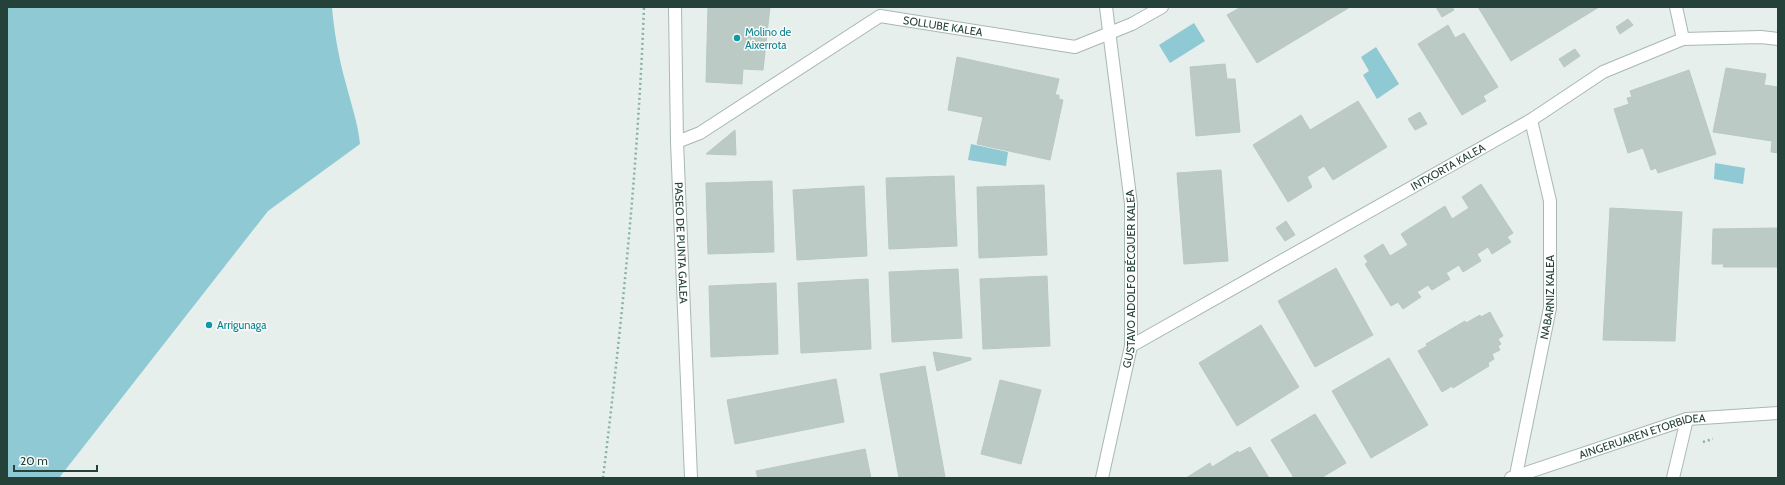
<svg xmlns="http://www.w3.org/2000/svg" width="1785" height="485" font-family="Cabin,sans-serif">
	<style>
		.water { fill: #8ec9d4 }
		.building { fill: #bbcac4; stroke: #b8c9c2 }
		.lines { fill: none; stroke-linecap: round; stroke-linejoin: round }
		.pedestrian-casing { stroke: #a8b8b2; stroke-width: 14 }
		.minor-casing { stroke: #a8b8b2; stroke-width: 14 }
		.tertiary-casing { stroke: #a8b8b2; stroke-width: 14 }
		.path { stroke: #86b3a5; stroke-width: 2.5; stroke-dasharray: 2 3; stroke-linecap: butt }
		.pedestrian { stroke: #fff; stroke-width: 12 }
		.minor { stroke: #fff; stroke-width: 12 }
		.tertiary { stroke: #fff; stroke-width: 12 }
		.culture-dot { fill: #0f9aa8; stroke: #f7fbf9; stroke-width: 1.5 }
		.labels { text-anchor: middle; stroke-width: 3; stroke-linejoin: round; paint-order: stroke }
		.street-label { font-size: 11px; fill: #24423a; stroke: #f7fbf9 }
		.culture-label { font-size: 11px; fill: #0d838f; stroke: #f7fbf9; text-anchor: start }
	</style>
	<rect width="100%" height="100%" fill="#e6efeb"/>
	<g class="water">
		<path d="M7,7H332C334,32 339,59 346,84C351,104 358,123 360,144L268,211L59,478H7Z"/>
		<polygon points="1194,23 1205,41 1170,63 1159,45"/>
		<polygon points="1376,47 1399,84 1377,99 1363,75 1369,71 1361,57"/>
		<polygon points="971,144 1008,152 1006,166 968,160"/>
		<polygon points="1715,163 1745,168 1743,184 1714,179"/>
	</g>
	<g class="building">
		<polygon points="708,7 770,7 763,70 743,69 742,84 706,82"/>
		<polygon points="1241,7 1350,7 1257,63 1227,15"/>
		<polygon points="1436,7 1452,7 1454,10 1442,17"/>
		<polygon points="1478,7 1599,7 1511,61"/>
		<polygon points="1628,19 1633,25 1620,34 1616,27"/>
		<polygon points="1448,25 1455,38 1464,33 1498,87 1483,96 1486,101 1462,115 1418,44"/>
		<polygon points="1575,49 1580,56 1564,67 1559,59"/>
		<polygon points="957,57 1059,79 1055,95 1059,95 1059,99 1063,100 1050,160 977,144 983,117 948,110"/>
		<polygon points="1225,64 1227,79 1235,79 1240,132 1196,136 1190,67"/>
		<polygon points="1726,68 1766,74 1764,85 1778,87 1778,153 1771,152 1772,141 1713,132"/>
		<polygon points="1689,70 1716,154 1658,173 1656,168 1651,170 1643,148 1628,153 1614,109 1629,104 1627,98 1632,97 1630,91"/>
		<polygon points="1358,101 1387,147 1333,180 1324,166 1307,177 1312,187 1288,202 1253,145 1301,115 1310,130"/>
		<polygon points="1420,112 1427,124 1415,130 1408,119"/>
		<polygon points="735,130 736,155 706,154"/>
		<polygon points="1221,170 1228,261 1184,264 1177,173"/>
		<polygon points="954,176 957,246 889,249 886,178"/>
		<polygon points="772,181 774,252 708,254 706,183"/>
		<polygon points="1481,184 1513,233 1507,237 1511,242 1492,254 1488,247 1477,254 1481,261 1463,272 1459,265 1446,273 1450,279 1432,290 1428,285 1417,292 1421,297 1403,309 1398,302 1391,306 1365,264 1368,262 1364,256 1383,244 1390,256 1408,245 1401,234 1445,206 1452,219 1469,208 1462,197"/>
		<polygon points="1044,185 1047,255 979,258 977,187"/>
		<polygon points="864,186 867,256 797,260 793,190"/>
		<polygon points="1610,208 1682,212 1675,341 1603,340"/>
		<polygon points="1286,221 1295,235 1285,241 1276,228"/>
		<polygon points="1778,228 1778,267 1723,267 1724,264 1712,264 1713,229"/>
		<polygon points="1336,268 1373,335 1315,367 1278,301"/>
		<polygon points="958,269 962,338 892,342 889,272"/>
		<polygon points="1047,276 1050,346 983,349 980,279"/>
		<polygon points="868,279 871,349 801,353 798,283"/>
		<polygon points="776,283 778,354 711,357 709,286"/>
		<polygon points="1490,312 1503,336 1498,339 1501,344 1498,346 1500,350 1492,354 1494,359 1488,363 1489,366 1453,388 1452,386 1442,392 1418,351 1427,346 1426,344 1465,321 1466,323 1480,315 1481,317"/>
		<polygon points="1261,325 1299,387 1237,426 1199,363"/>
		<polygon points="933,352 971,358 971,360 937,371"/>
		<polygon points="1389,358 1428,425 1371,458 1332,391"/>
		<polygon points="925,366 945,477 899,478 880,374"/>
		<polygon points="836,379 844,422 735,444 727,400"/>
		<polygon points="1000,380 1041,390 1021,464 981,454"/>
		<polygon points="1315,414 1346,463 1321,478 1294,478 1271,440"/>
		<polygon points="1250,447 1269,478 1186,478 1210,463 1212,467 1238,451 1239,453"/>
		<polygon points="865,449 871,478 758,478 756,471"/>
	</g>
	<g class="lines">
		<g class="pedestrian-casing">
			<g id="pedestrian">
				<path id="s1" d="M675,7L677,142L691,478"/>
			</g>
		</g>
		<g class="minor-casing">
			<g id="minor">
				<polyline points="1676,7 1683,39"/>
				<path id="s2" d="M677,142L700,133L880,16L1075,47L1132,24L1162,7"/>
				<path id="s3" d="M1131,346L1531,120L1603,72L1683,39L1761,37L1778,39"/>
				<path id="s4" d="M1516,475L1550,308V201L1531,120"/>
				<path id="s5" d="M1102,478L1131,346V204L1106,7"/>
				<polyline points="1673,478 1687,419"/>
			</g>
		</g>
		<g class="tertiary-casing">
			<g id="tertiary">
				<path id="s6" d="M1511,478L1687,419L1778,413"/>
			</g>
		</g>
		<g class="path">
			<polyline points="1703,442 1713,439"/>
			<path d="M603,478C622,321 638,165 644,7"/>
		</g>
		<use href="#pedestrian" class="pedestrian"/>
		<use href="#minor" class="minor"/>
		<use href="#tertiary" class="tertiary"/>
	</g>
	<g class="culture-dot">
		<circle cx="737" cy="38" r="4"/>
		<circle cx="209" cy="325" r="4"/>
	</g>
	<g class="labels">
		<g class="street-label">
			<text dy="4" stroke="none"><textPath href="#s2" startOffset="303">SOLLUBE KALEA</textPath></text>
			<text dy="4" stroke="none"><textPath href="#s3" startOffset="364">INTXORTA KALEA</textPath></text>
			<text dy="4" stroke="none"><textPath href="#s1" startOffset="236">PASEO DE PUNTA GALEA</textPath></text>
			<text dy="4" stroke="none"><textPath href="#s5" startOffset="202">GUSTAVO ADOLFO BÉCQUER KALEA</textPath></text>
			<text dy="4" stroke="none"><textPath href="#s4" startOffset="181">NABARNIZ KALEA</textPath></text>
			<text dy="4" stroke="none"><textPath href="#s6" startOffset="138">AINGERUAREN ETORBIDEA</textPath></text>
		</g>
		<g class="culture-label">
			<text x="745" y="36">Molino de<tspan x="745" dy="13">Aixerrota</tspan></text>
			<text x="217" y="329">Arrigunaga</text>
		</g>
	</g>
	<rect width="1785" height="485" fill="none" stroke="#24423a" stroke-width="16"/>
	<path d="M14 465v6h83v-6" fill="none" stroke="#24423a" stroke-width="2"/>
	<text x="20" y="465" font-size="12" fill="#24423a" stroke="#f7fbf9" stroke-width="3" paint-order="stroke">20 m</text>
</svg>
